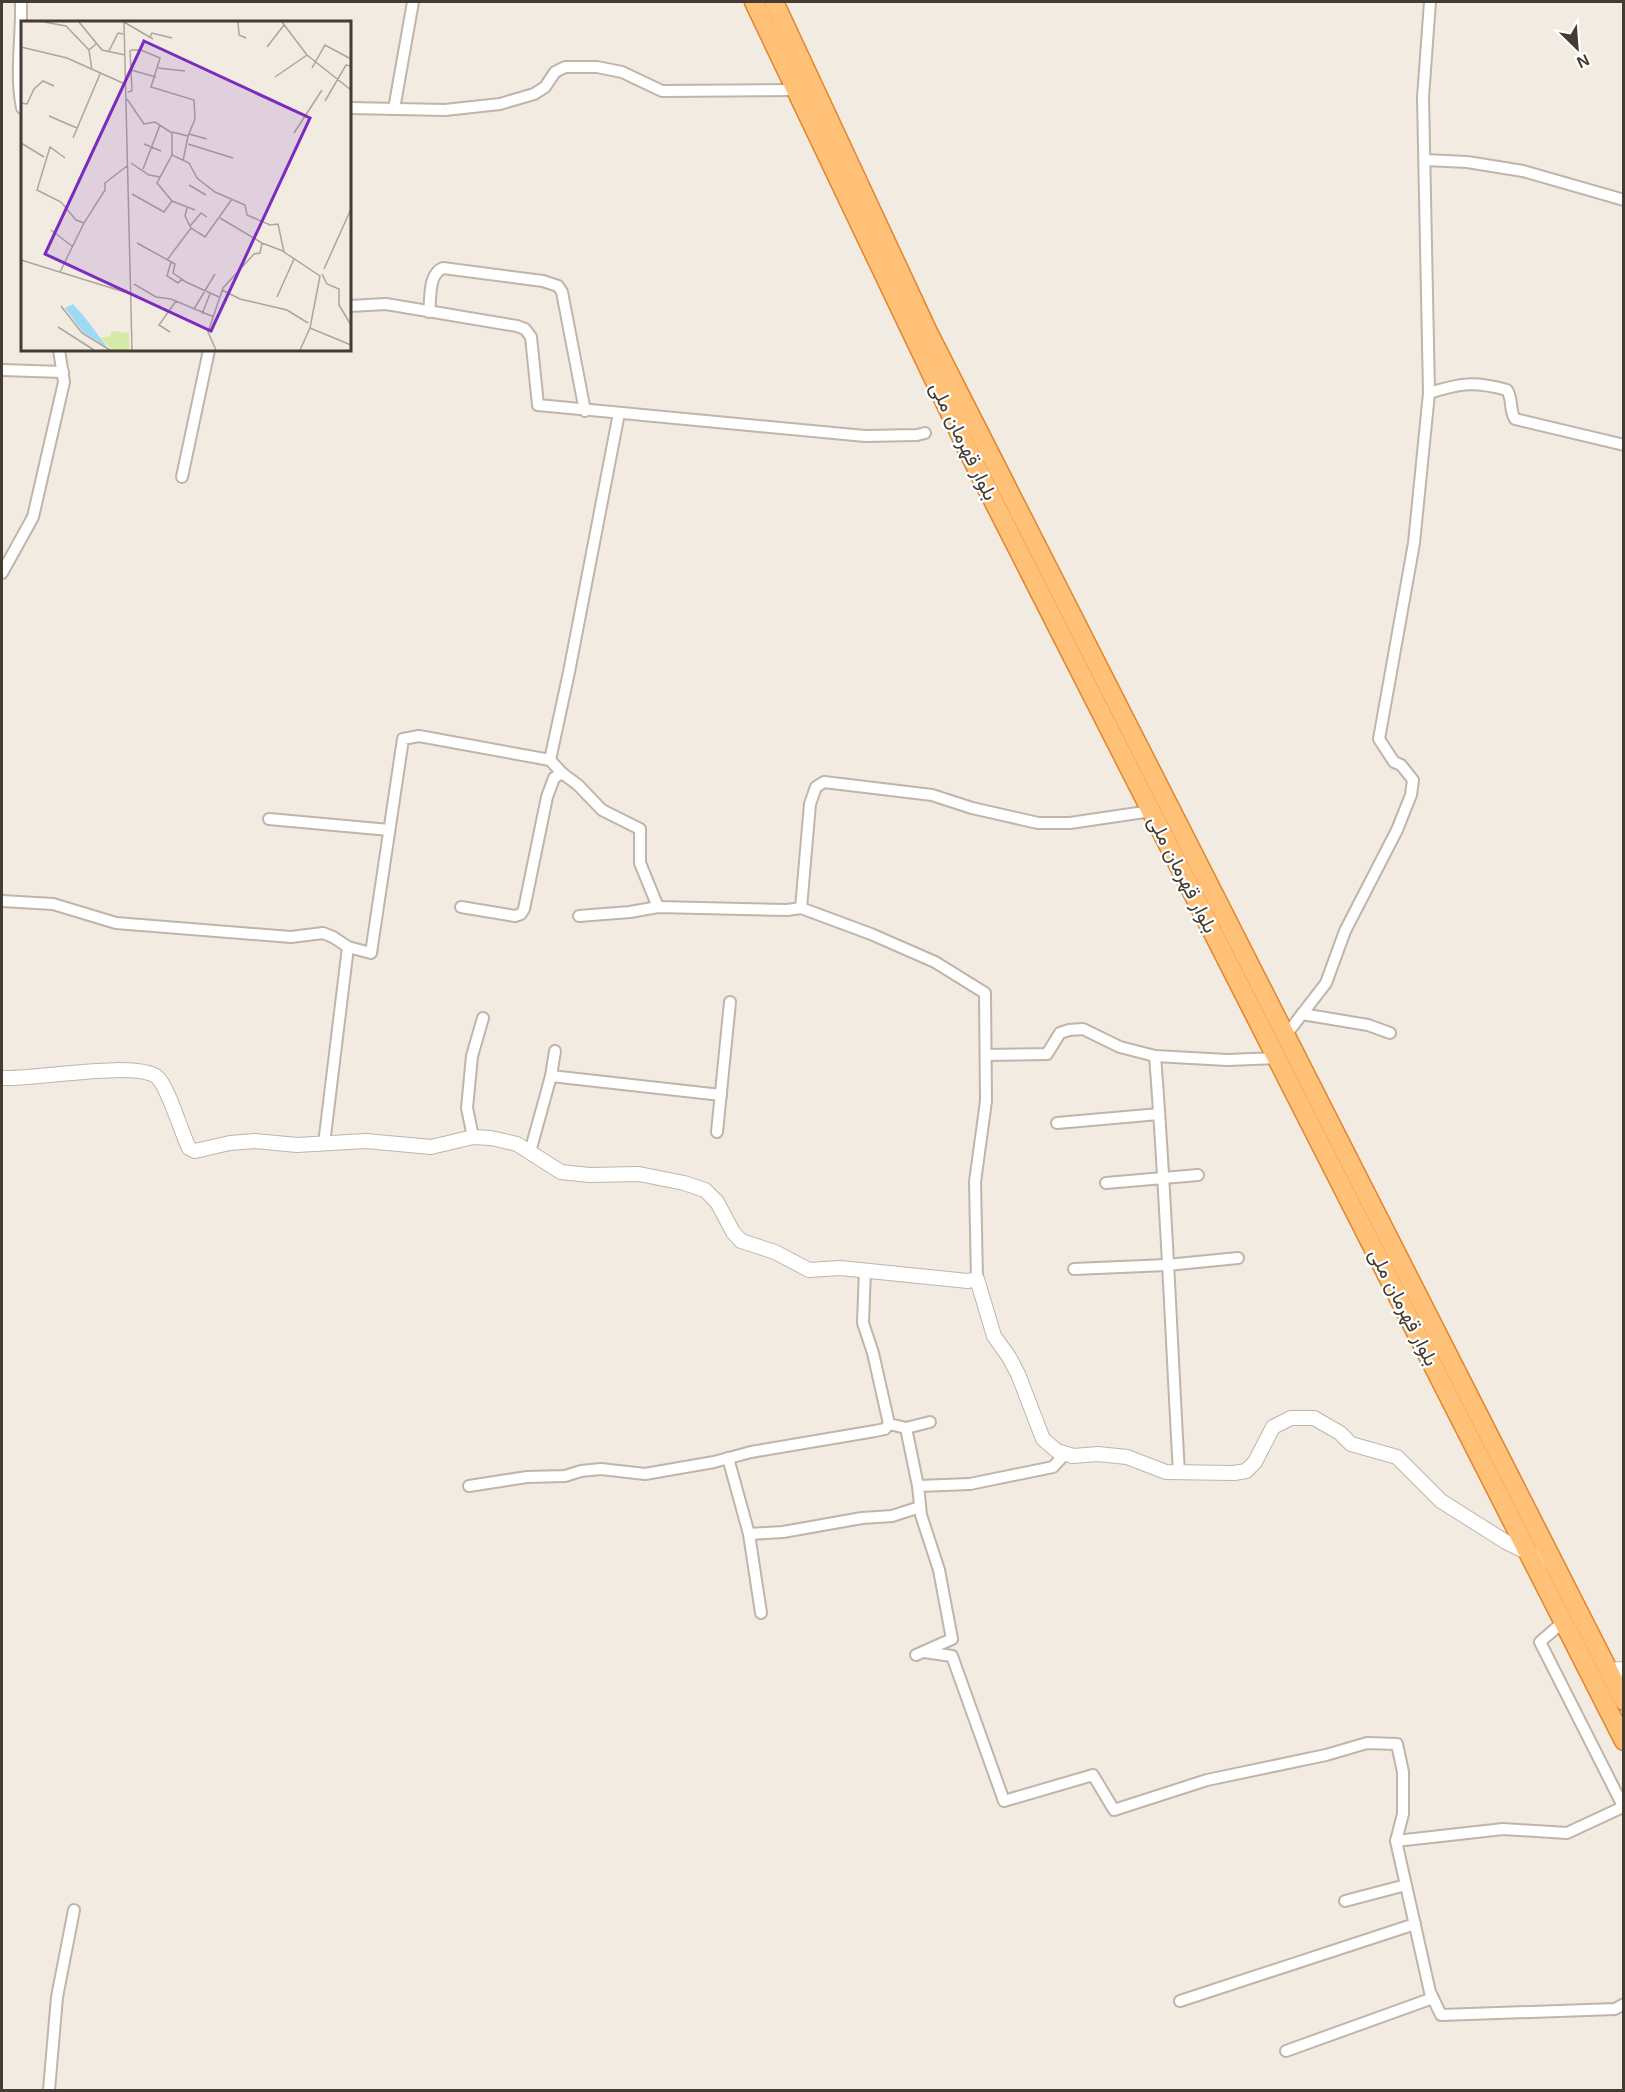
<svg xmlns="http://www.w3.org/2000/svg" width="1625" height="2092" font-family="Arial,Vazirmatn,sans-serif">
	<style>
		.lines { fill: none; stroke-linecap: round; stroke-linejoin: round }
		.minor-casing { stroke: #c1b4a8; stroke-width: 14 }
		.tertiary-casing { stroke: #c1b4a8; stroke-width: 16 }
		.trunk-casing { stroke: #e3852b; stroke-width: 21 }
		.minor { stroke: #fff; stroke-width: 10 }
		.tertiary { stroke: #fff; stroke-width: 14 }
		.trunk { stroke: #ffc177; stroke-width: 18 }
		.labels { text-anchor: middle; stroke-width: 4.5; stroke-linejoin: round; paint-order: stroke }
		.street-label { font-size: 20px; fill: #443b33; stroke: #fff }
		.inset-road { fill: none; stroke: #aca59c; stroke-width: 1.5 }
		.view { fill: #7b2cbf; fill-opacity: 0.15; stroke: #7b2cbf; stroke-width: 3 }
		.inset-edge { fill: none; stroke: #443b33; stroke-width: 3 }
	</style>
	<rect width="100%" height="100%" fill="#f2ebe2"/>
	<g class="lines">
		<g class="minor-casing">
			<g id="minor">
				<path d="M21,2C22,37 15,73 22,108"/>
				<polyline points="350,108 445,110 500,104 534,94 545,87 555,72 565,67 597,67 622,72 662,91 796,90"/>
				<polyline points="394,109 413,2"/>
				<polyline points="1425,160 1467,162 1523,171 1624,200"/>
				<polyline points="350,306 386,304 517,326 525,329 531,337 538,405 865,436 917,435 925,433"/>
				<path d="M429,312C431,298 428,274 443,268L543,281L558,286L562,292L585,411"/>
				<polyline points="2,370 63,372"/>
				<path d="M1429,393C1461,383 1474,381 1507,390C1513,399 1509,410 1515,419L1624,445"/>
				<polyline points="182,477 209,350"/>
				<polyline points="2,573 33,517 64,382 59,350"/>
				<polyline points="550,760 569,672 619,413"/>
				<polyline points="269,819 389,830"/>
				<polyline points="2,901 53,904 116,923 291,937 323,933 333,937 348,947 371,953 403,739 419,736 550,760 562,773 578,785 602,810 640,829 640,863 658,907"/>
				<polyline points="461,907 515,916 521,914 524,909 547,797 554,778 562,773"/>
				<polyline points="801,908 810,804 816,787 824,782 932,795 972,808 1038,823 1070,823 1151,811"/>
				<polyline points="579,916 630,912 658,907 787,910 801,908 871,934 935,962 985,993 986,1101 975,1182 977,1279"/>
				<polyline points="1302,1014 1368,1025 1390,1033"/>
				<polyline points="1286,1035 1326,983 1345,931 1397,830 1411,795 1413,780 1401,765 1394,762 1379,739 1414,543 1429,393 1423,97 1430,2"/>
				<polyline points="986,1055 1047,1054 1060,1033 1069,1030 1083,1029 1120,1047 1155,1056 1227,1060 1277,1058"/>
				<path d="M1155,1056C1166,1195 1171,1334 1179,1473"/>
				<polyline points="551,1076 721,1095"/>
				<polyline points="1057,1123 1159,1114"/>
				<polyline points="717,1132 730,1002"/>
				<polyline points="473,1137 467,1108 472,1056 483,1018"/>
				<polyline points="324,1144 348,947"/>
				<polyline points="530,1152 551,1076 555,1051"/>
				<polyline points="1106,1183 1198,1175"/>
				<polyline points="1074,1269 1167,1265 1238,1258"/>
				<polyline points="865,1270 863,1323 873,1353 889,1424 906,1428 918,1486"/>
				<polyline points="906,1428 930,1422"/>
				<polyline points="728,1458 749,1534 761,1613"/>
				<polyline points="469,1486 527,1477 565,1476 581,1471 601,1469 645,1474 714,1462 751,1452 875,1431 885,1429 889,1424"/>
				<polyline points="749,1534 783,1532 862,1518 892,1516 920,1507"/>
				<polyline points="1563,1622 1540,1642 1624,1808"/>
				<polyline points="924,1652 952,1656 1004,1801 1093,1775 1114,1810 1207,1780 1326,1755 1367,1743 1397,1744 1403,1772 1403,1814 1396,1841 1430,1992 1441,2015 1615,2009 1624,2004"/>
				<polyline points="916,1655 952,1639 939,1570 921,1515 918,1486 970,1484 1053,1467 1065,1454"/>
				<polyline points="1396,1841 1503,1829 1567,1833 1623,1807"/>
				<polyline points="1345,1901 1406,1885"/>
				<polyline points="1180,2001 1415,1924"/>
				<polyline points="1286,2051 1433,1998"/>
				<polyline points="49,2090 57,1997 74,1910"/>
			</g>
		</g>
		<g class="tertiary-casing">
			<g id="tertiary">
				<path d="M2,1078C33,1080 135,1060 157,1077C168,1086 181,1132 189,1148L195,1151L230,1143L255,1141L297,1145L366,1141L431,1147L473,1137L491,1138L517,1144L561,1172L589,1175L639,1174L684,1183L705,1190L717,1202L733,1232L741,1241L775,1252L809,1270L840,1268L968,1281L977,1279L994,1336L1009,1357L1018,1374L1043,1439L1057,1451L1073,1456L1098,1454L1127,1457L1166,1472L1234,1473L1246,1471L1255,1462L1273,1427L1291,1418H1314L1340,1433L1351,1444L1397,1457L1441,1501L1506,1542L1530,1554L1552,1559"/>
				<polyline points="1608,1670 1624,1669"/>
			</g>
		</g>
		<g class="trunk-casing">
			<g id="trunk">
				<polyline points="754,2 971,457 1624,1741"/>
				<polyline points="774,2 928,332 1624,1701"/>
			</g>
		</g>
		<use href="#minor" class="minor"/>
		<use href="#tertiary" class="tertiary"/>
		<use href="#trunk" class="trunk"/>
	</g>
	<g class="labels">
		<g class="street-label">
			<text transform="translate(964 441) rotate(64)" y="7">بلوار قهرمان ملی</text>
			<text transform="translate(1183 874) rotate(63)" y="7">بلوار قهرمان ملی</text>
			<text transform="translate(1404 1307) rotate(63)" y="7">بلوار قهرمان ملی</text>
		</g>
	</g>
	<g transform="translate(21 21)">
		<rect width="330" height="330" fill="#f2ebe2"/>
		<path d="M91,310L108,312V329H91L79,317L89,315Z" fill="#d5e9a9"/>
		<path d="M52,283L65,298L86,326L62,311L44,287Z" fill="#9bdbf3"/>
		<path class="inset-road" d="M23,1L45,5L68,29M58,1L81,29L104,34M103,1L132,18M103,1L111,329M217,1L218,14L225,17M261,1L286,34L330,69M129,16L131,12L151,17M0,26L46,37L104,63M246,26L263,4M110,29H120L139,37L130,66L173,79L174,98M88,30L97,12L102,13M137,47L164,50M291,47L304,24L330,38M71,49L68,29L75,23M110,49L135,56M254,56L286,34M107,71L111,70L109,29M106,78L123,103L134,101L151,112V134L168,142L176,157L194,171L224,184L226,194L249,204L257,203L263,231L299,255L289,307L330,324M304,80L325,44L330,45M0,82L6,83L13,68L22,60L33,65M28,95L56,107M151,111L167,115L174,98M273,112L301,69M168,113L186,118M52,117L79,53M0,122L23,136M123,123L140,130M167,123L212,137M151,134L136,162L151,180L174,189M44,137L29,126L16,169L40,181L55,199L63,202M162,140L167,115M110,142L128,154L139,156M122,148L139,104M168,164L185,174M111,173L143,191L151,180M166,187L164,195L170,207L184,216L211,178M199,197L241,222M169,205L180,192L186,196M30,209L52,226M116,222L154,243L152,252L165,261L198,276M0,239L113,274M146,239L170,207M150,241L146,255L157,262L161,258M303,248L330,188M39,251L63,202L84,169V162L106,145M301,253L306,263L318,268V284L330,304M113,263L135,276L150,278L193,296M201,269L219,278L266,289L287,302M256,276L273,238M40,285L61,312L89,329M173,288L194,253M181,293L189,273M37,306L73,329M149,311L138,304L155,280M195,329L187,311L202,267L233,233L239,232L241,222L262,230M279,329L289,307"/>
		<path class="view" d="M123,20L289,97L190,310L24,233Z"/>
		<rect width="330" height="330" class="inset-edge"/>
	</g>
	<rect width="1625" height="2092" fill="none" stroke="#443b33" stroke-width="6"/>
	<g transform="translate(1577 48) rotate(155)" stroke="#ffffff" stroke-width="4.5" paint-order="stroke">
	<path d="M0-4.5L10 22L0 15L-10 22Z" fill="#443b33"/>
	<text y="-9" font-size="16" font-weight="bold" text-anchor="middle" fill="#443b33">N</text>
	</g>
</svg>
